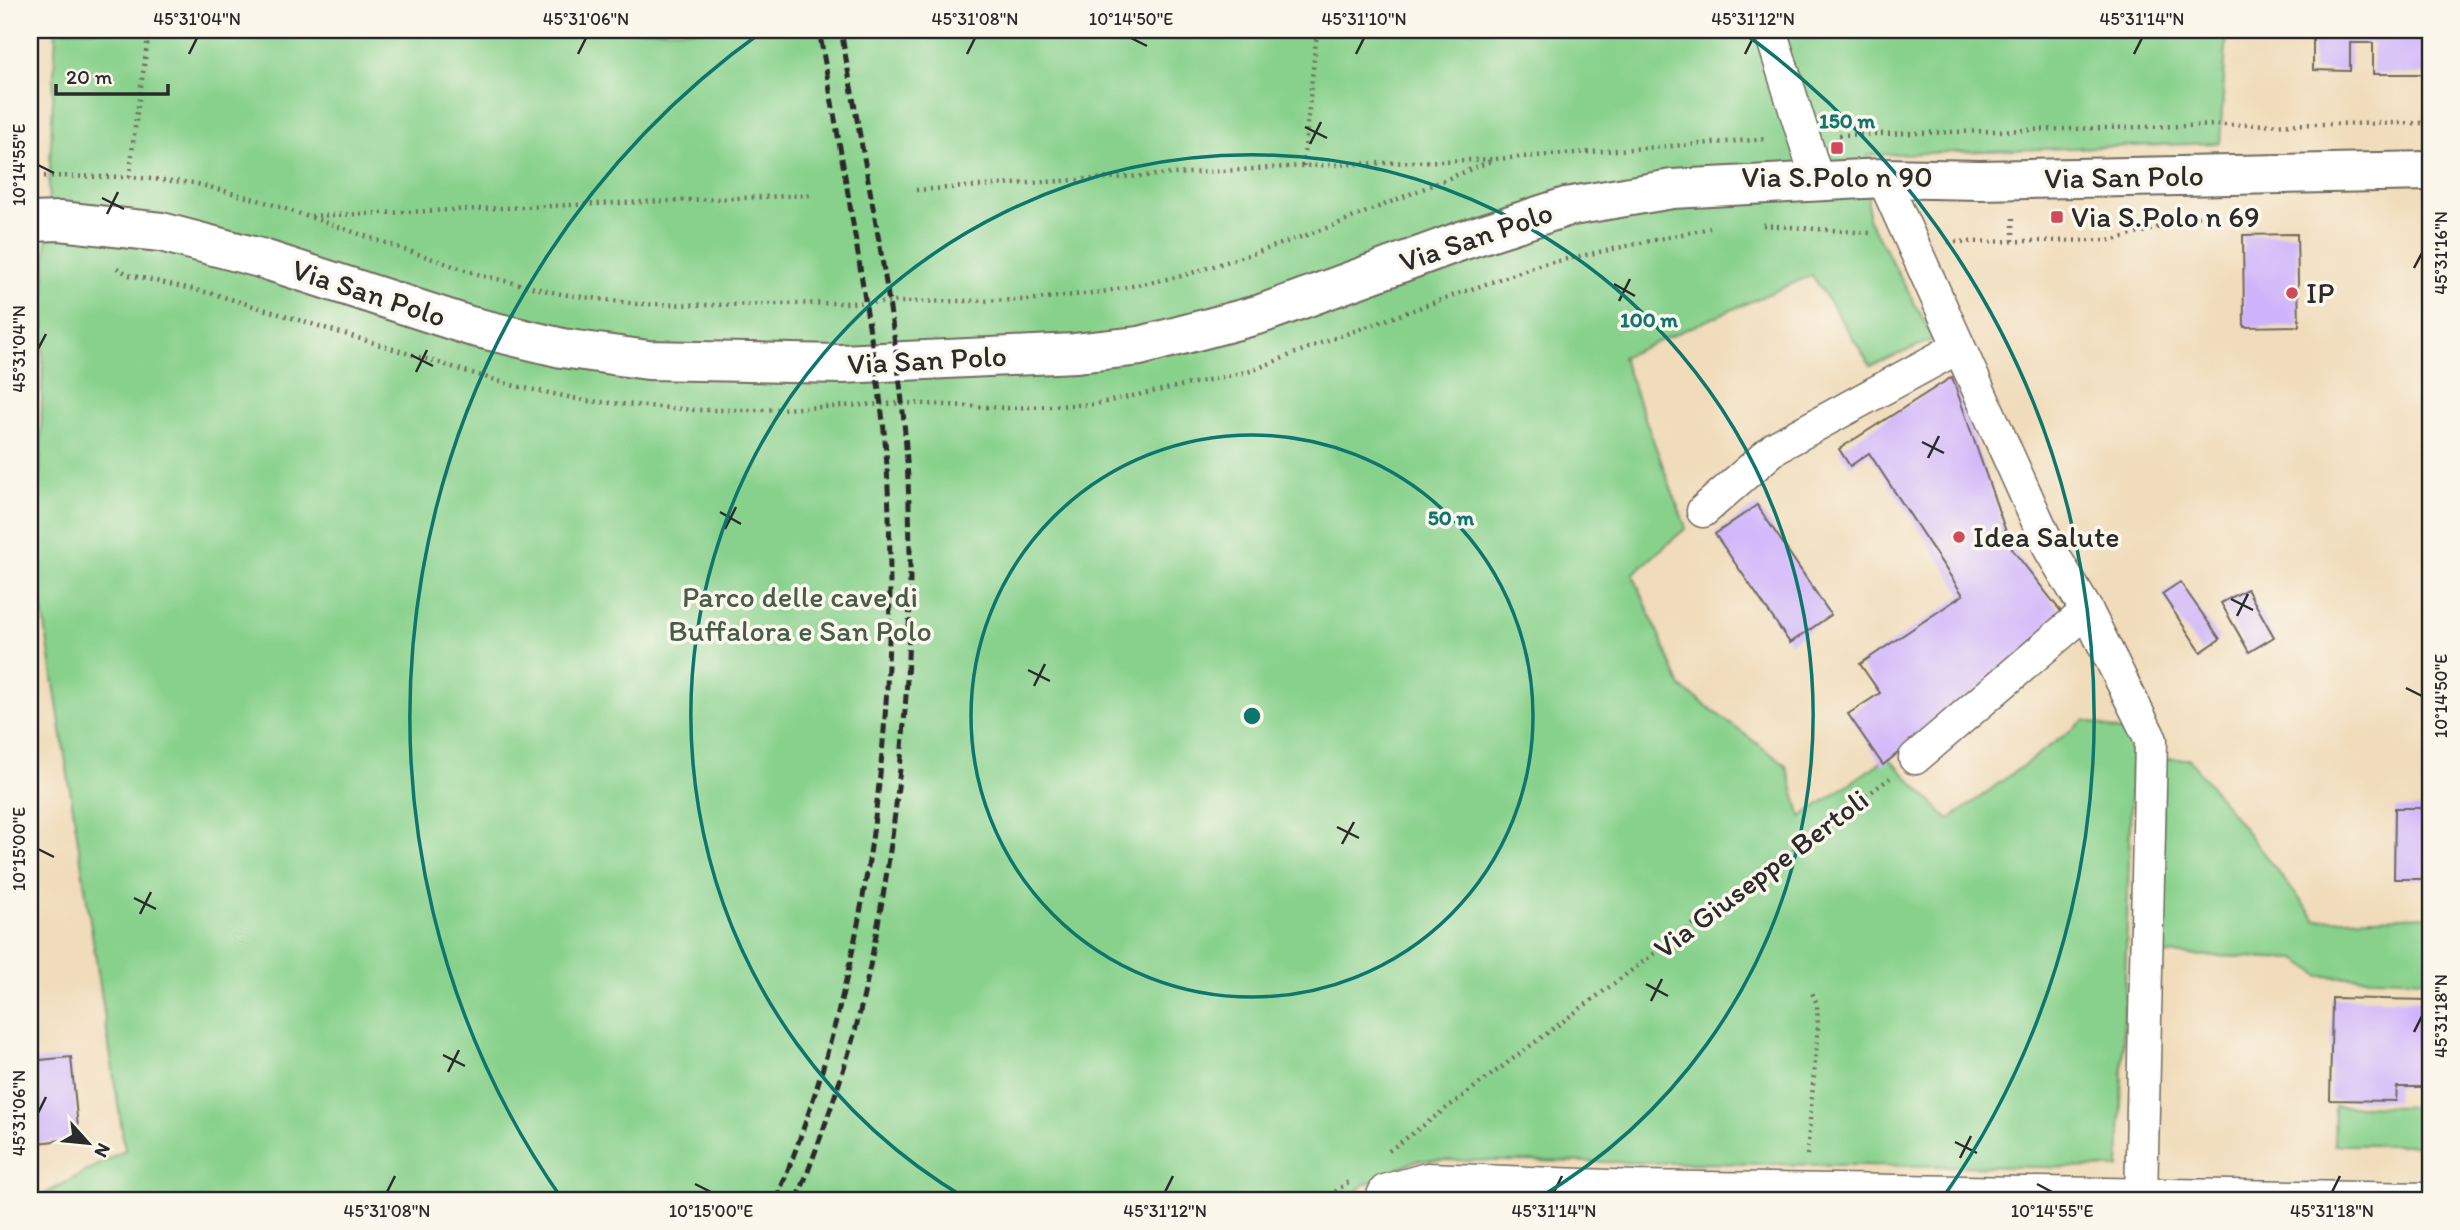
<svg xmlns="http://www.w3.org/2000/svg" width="2460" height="1230" font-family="Itim,sans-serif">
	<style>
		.green { fill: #88d18c; stroke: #5a7e5c; stroke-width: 2 }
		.building { fill: #cfb3fb }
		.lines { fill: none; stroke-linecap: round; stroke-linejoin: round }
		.minor-casing { stroke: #70695d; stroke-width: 35 }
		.secondary-casing { stroke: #70695d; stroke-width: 42 }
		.path { stroke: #70695d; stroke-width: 4.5; stroke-dasharray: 2 5; stroke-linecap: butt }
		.minor { stroke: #fff; stroke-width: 32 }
		.secondary { stroke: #fff; stroke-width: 38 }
		.rail { stroke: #2b2b2b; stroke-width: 5; stroke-dasharray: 10 5; stroke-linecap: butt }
		.ticks { fill: none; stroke: #2b2b2b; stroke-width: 2.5 }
		.ring { fill: none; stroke: #0f766e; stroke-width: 3.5 }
		.poi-dot { fill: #d1495b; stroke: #fbf7ec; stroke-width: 2.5 }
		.labels { text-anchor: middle; stroke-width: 7; stroke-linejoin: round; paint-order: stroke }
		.poi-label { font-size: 30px; fill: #2b2b2b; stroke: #fbf7ec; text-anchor: start }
		.street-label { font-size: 30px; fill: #2b2b2b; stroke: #fbf7ec }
		.park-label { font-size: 30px; fill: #475d48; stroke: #fbf7ec }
		.centre { fill: #0f766e; stroke: #fbf7ec; stroke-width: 3.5 }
		.ring-label { font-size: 21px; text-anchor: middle; font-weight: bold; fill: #0f766e; stroke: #fbf7ec; stroke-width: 7; stroke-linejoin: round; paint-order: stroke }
		.neatline { fill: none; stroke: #2b2b2b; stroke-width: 2.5 }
		.ticks-label { font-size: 18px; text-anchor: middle; fill: #2b2b2b }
	</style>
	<rect width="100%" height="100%" fill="#fbf7ec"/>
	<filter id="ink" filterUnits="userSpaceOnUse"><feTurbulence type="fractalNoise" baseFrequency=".0143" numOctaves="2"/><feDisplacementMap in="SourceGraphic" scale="14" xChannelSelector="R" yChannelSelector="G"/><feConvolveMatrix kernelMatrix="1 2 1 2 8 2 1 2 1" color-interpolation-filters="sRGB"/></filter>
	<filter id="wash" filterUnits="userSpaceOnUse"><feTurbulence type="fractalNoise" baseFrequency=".00686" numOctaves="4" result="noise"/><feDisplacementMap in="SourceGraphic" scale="28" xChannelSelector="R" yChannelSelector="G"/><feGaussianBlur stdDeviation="1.57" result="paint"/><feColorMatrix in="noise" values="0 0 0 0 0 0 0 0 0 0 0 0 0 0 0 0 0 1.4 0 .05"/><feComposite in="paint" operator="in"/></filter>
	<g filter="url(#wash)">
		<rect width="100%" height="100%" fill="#f0dcba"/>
		<g class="green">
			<polygon points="56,30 2227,30 2220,143 1868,155 1868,218 1934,339 1871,366 1812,275 1622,357 1686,528 1633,574 1681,687 1786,765 1801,817 1888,757 1949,820 2085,720 2133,735 2119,1168 1417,1160 1363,1185 1350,1200 34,1200 125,1150 30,526 40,479 45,276"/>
			<polygon points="2163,759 2189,759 2316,920 2430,916 2430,980 2320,976 2297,959 2159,954"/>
			<polygon points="2335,1106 2430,1107 2430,1145 2334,1145"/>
		</g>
		<g id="blocks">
			<g class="building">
				<polygon points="2313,30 2430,30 2430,74 2373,74 2373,43 2350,43 2350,71 2313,70"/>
				<polygon points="2297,234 2299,326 2244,327 2243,235"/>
				<polygon points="1952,377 2012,549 2066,618 1883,765 1848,714 1880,693 1860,664 1963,595 1869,453 1850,466 1839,449"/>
				<polygon points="1757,505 1831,615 1790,643 1715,534"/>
				<polygon points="2180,582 2220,639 2201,652 2162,594"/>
				<polygon points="2247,589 2274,637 2249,652 2221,603"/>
				<polygon points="2395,808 2430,808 2430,879 2394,879"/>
				<polygon points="2332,998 2430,1000 2430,1087 2397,1087 2396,1101 2330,1100"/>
				<polygon points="71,1057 79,1138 30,1144 30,1061"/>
			</g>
		</g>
	</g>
	<g filter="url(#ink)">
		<use href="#blocks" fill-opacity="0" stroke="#70695d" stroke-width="2"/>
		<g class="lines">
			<g class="minor-casing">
				<g id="minor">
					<polyline points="1770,30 1818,182"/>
					<polyline points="1883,178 2051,551 2087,611 2151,740 2141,1200"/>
					<polyline points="1703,511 1776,447 1959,347"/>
					<polyline points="1915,758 2087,611"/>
					<polyline points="1381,1200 1385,1191 1427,1179 1636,1187 2430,1199"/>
				</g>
			</g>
			<g class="secondary-casing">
				<polyline id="secondary" points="30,222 60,221 161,232 260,258 470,326 562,348 648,360 841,364 1075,353 1140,346 1261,314 1461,241 1566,207 1672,189 1883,178 1980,180 2430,171"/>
			</g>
			<g class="path">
				<polyline points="1839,135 2220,125 2430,123"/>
				<polyline points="1303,166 1317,30"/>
				<polyline points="30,176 130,177 194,183 262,201 480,275 561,294 637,304 713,305 1027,300 1102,292 1182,276 1261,251 1332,226 1491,161"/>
				<path d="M130,177C133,128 143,79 149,30"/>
				<polyline points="916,190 1303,166 1495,159 1767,139"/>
				<polyline points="311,216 810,195"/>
				<polyline points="2013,218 2013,241"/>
				<polyline points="1763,225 1870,233"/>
				<polyline points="1948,242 2114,240 2199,216"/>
				<polyline points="117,268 129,275 214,294 511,385 587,401 694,410 760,410 906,403 1008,408 1095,404 1251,371 1318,344 1539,265 1710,228"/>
				<polyline points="1389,1151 1890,778"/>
				<polyline points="1807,1155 1818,1027 1817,1004 1811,990"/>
				<polyline points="1324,1200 1351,1180"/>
			</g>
			<use href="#minor" class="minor"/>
			<use href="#secondary" class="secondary"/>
			<g class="rail">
				<path d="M776,1200C871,971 900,713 887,467C884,415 875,364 867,313C853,218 836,124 819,30"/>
				<path d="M797,1200C817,1149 836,1095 852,1042C866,993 875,941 884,890C907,749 915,604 907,461C898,318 865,171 841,30"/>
			</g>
		</g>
	</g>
	<path class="ticks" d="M1131,38L1147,46M189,54L197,38M578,54L586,38M967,54L975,38M1356,54L1364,38M1745,54L1753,38M2134,54L2142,38M1305,127L1327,138M1310,144L1321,122M38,165L54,173M102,198L124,209M107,214L118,192M2414,268L2422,253M1614,284L1635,296M1619,301L1630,279M38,349L46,334M411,355L433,366M416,372L427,350M1922,442L1944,453M1928,458L1939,436M720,512L741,524M725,529L736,507M2231,599L2253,610M2237,616L2248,594M1028,670L1050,681M1034,686L1045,664M2406,688L2422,696M1337,827L1359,838M1342,844L1354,822M38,849L54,857M134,898L156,909M140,914L151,892M1646,984L1668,996M1651,1001L1662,979M2414,1032L2422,1016M443,1055L465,1066M448,1072L459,1050M38,1113L46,1097M1955,1142L1977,1153M1960,1158L1971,1136M695,1184L711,1192M2037,1184L2052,1192M387,1192L395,1176M1165,1192L1173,1176M1554,1192L1562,1176M2332,1192L2340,1176"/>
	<g class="ring">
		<circle cx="1252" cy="716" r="281"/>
		<path d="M967 1199A561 561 0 1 1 1537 1199"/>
		<path d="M562 1199A842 842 0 0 1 763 31M1741 31A842 842 0 0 1 1942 1199"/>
	</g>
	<g class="poi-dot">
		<rect x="1830" y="141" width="14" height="14" rx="3.5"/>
		<rect x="2050" y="210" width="14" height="14" rx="3.5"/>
		<circle cx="2292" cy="293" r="7"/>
		<circle cx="1959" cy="537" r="7"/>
	</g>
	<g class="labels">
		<g class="poi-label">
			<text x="1837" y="187" text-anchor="middle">Via S.Polo n 90</text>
			<text x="2071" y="227">Via S.Polo n 69</text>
			<text x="2306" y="303">IP</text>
			<text x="1973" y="547">Idea Salute</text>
		</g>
		<g class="street-label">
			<text transform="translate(2124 177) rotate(-1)" y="10">Via San Polo</text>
			<text transform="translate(1476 237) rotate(-19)" y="10">Via San Polo</text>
			<text transform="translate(369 293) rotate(18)" y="10">Via San Polo</text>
			<text transform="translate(927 360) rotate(-3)" y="10">Via San Polo</text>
			<text transform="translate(1761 874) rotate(-37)" y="10">Via Giuseppe Bertoli</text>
		</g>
		<g class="park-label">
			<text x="800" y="607">Parco delle cave di<tspan x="800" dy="34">Buffalora e San Polo</tspan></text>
		</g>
	</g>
	<circle cx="1252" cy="716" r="10" class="centre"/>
	<g class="ring-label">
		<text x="1847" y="128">150 m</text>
		<text x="1649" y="327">100 m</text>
		<text x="1451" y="525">50 m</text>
	</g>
	<rect width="2460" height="1230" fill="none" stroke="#fbf7ec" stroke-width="77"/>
	<g transform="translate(88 1143) rotate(117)" stroke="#fbf7ec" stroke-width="5" paint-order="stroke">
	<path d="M0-5L12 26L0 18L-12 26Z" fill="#2b2b2b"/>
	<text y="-10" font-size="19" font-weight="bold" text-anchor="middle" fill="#2b2b2b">N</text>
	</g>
	<path d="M56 84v10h112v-10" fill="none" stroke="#2b2b2b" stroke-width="3.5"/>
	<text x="66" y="84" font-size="21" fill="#2b2b2b" stroke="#fbf7ec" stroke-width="5" paint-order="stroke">20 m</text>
	<rect x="38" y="38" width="2384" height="1154" class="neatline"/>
	<g class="ticks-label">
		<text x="197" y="25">45°31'04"N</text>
		<text x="586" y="25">45°31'06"N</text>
		<text x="975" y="25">45°31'08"N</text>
		<text x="1131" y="25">10°14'50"E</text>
		<text x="1364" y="25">45°31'10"N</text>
		<text x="1753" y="25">45°31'12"N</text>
		<text x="2142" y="25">45°31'14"N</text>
		<text transform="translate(19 165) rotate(-90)" y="6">10°14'55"E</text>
		<text transform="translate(2441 253) rotate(-90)" y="6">45°31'16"N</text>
		<text transform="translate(19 349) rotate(-90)" y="6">45°31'04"N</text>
		<text transform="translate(2441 696) rotate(-90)" y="6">10°14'50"E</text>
		<text transform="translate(19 849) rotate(-90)" y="6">10°15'00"E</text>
		<text transform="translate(2441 1016) rotate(-90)" y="6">45°31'18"N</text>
		<text transform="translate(19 1113) rotate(-90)" y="6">45°31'06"N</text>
		<text x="387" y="1217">45°31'08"N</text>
		<text x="711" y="1217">10°15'00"E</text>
		<text x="1165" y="1217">45°31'12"N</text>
		<text x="1554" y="1217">45°31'14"N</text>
		<text x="2052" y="1217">10°14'55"E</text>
		<text x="2332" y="1217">45°31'18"N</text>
	</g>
</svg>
